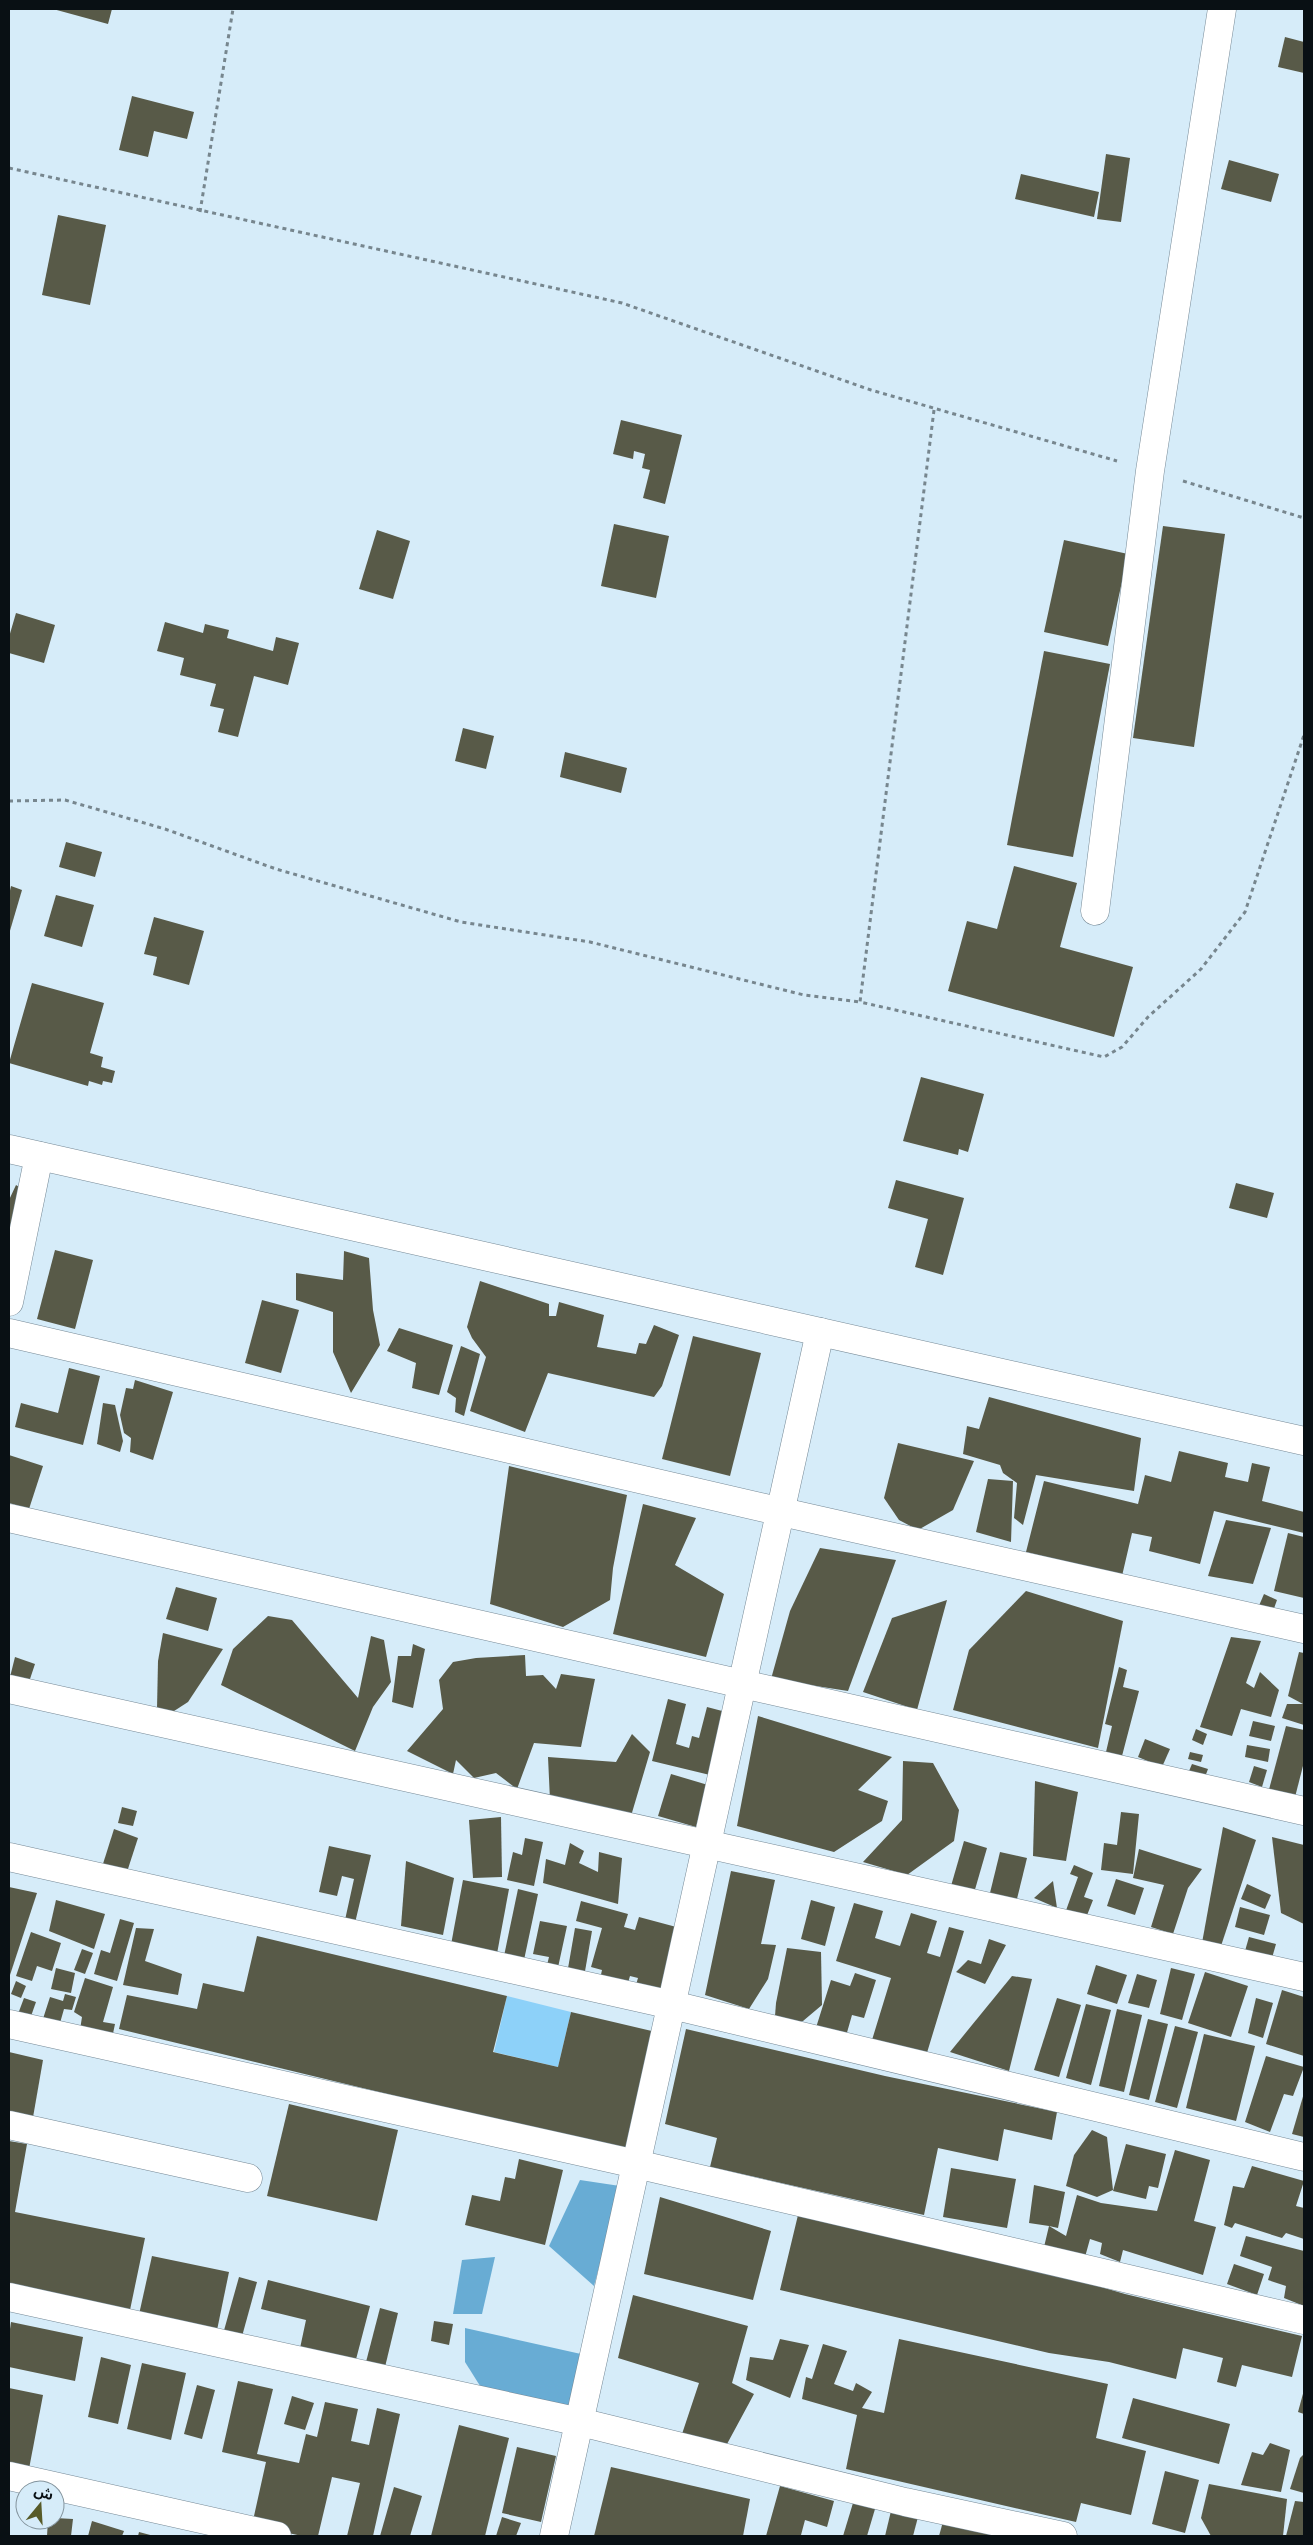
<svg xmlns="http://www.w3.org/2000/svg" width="1313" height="2545" font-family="'IBM Plex Sans','Noto Sans Arabic',sans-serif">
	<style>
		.green { fill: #8dd1f9 }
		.water { fill: #68acd4 }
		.building { fill: #585a48 }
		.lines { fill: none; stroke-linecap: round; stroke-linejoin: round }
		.minor-casing { stroke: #768996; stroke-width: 29 }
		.path { stroke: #77868e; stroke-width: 3; stroke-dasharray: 4 4; stroke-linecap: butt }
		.minor { stroke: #fff; stroke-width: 28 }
	</style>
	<rect width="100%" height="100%" fill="#d6ecf9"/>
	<polygon class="green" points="507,1996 571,2012 558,2067 494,2052"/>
	<g class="water">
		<polygon points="580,2180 620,2186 594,2286 549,2246"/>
		<polygon points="495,2257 482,2314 453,2314 462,2260"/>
		<polygon points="465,2328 581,2354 570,2408 482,2389 465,2362"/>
	</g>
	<g class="building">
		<polygon points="53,9 112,9 108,24"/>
		<polygon points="1285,37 1304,42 1304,73 1278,67"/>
		<polygon points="132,96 194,112 187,139 154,131 148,157 119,150"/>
		<polygon points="1106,154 1130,158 1121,222 1097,219"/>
		<polygon points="1229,160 1279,174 1271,202 1221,189"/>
		<polygon points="1021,174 1099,192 1094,217 1015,199"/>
		<polygon points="58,215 106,225 90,305 42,295"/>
		<polygon points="621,420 682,435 665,504 643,498 650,470 642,468 645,454 634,451 633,459 613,454"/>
		<polygon points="614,524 669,536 656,598 601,586"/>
		<polygon points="1163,526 1225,534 1194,747 1133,738"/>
		<polygon points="377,530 410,541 393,599 359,589"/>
		<polygon points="1064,540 1128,554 1108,646 1044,632"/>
		<polygon points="16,613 55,625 44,663 9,653 9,637"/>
		<polygon points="165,622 203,633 205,624 229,630 227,638 273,651 276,637 299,643 288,685 254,676 238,737 218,732 224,709 210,706 216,684 180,675 184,658 157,651"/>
		<polygon points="1044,651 1110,664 1073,857 1007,845"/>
		<polygon points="463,728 494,736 486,769 455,761"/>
		<polygon points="565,752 627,768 621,793 560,777"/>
		<polygon points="66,842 102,852 95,877 59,867"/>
		<polygon points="1014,866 1077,883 1060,947 1133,967 1114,1037 948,991 967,921 997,929"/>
		<polygon points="11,886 22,890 9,934 9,895"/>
		<polygon points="56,895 94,905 82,947 44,936"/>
		<polygon points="154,917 204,931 189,985 153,975 157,957 144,954"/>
		<polygon points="32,983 104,1003 90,1053 103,1057 101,1067 115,1071 112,1083 103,1081 102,1085 89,1081 88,1086 9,1063"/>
		<polygon points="921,1077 984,1094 968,1152 959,1149 958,1155 903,1141"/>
		<polygon points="896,1180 964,1198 943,1275 915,1267 928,1219 888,1208"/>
		<polygon points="1236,1183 1274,1193 1267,1218 1229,1208"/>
		<polygon points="16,1185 24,1190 9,1253 9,1200"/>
		<polygon points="55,1250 93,1260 75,1329 37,1319"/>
		<polygon points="344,1251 369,1258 373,1310 380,1345 351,1393 333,1352 333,1312 296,1300 296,1273 343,1280"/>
		<polygon points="480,1281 549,1304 549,1316 556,1316 559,1302 604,1315 597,1347 636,1354 639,1343 646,1344 654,1325 679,1335 662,1386 654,1397 548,1373 525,1432 470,1411 486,1357 472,1338 467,1327"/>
		<polygon points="262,1300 299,1310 281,1373 245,1363"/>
		<polygon points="399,1328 453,1345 439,1395 412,1388 416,1363 387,1351"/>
		<polygon points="693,1336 761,1353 730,1476 662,1459"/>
		<polygon points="461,1346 480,1354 464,1416 455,1412 456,1398 447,1392"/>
		<polygon points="69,1368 100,1376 83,1445 15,1427 21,1403 58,1413"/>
		<polygon points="135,1380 173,1392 153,1460 130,1452 131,1438 124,1433 120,1415 126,1388 133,1389"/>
		<polygon points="989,1397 1141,1438 1134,1491 1036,1475 1023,1525 1014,1518 1017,1483 1003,1473 1000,1465 963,1454 967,1426 979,1429"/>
		<polygon points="103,1403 115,1405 123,1441 120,1452 97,1444"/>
		<polygon points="898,1443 974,1461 953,1510 918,1530 899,1520 884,1498"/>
		<polygon points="1179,1451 1228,1463 1225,1477 1248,1482 1252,1463 1270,1467 1262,1501 1304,1512 1304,1533 1214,1511 1200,1564 1149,1551 1152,1537 1132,1533 1122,1576 1026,1552 1044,1481 1138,1504 1145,1475 1171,1482"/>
		<polygon points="9,1455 43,1466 29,1509 9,1503"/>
		<polygon points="509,1466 627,1495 613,1568 610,1600 563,1627 490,1604"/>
		<polygon points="988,1479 1013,1481 1011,1542 976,1532"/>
		<polygon points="643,1504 696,1518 675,1565 724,1594 706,1657 613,1634"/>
		<polygon points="1226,1520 1271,1528 1253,1584 1208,1576"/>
		<polygon points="1288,1533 1304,1537 1304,1598 1274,1591"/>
		<polygon points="820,1548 896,1560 848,1691 771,1679 790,1611"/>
		<polygon points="176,1587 217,1598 208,1631 166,1619"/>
		<polygon points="1026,1591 1123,1621 1098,1748 953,1710 969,1650"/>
		<polygon points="1264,1594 1277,1600 1272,1614 1258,1608"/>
		<polygon points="947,1600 917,1710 863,1692 892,1618"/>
		<polygon points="268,1616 292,1620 358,1698 371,1636 384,1640 391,1682 373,1707 355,1751 221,1685 233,1649"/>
		<polygon points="163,1633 223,1649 188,1702 171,1713 157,1709 158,1661"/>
		<polygon points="1231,1637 1261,1641 1246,1683 1254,1688 1260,1672 1279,1690 1271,1717 1241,1709 1232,1736 1200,1727"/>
		<polygon points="413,1644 425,1649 413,1708 392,1702 398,1656 411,1656"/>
		<polygon points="1299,1652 1304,1653 1304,1725 1282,1718 1287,1704 1303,1704 1288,1696"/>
		<polygon points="525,1655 526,1676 543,1675 556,1689 561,1674 595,1679 581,1747 534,1743 517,1789 496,1773 474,1778 456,1760 453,1774 407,1751 443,1709 439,1680 453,1662 476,1658"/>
		<polygon points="15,1657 35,1664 27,1688 9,1681"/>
		<polygon points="1119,1667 1127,1670 1123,1687 1139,1691 1122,1756 1106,1752 1112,1726 1105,1724"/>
		<polygon points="668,1699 686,1704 676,1744 689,1748 692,1736 699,1738 707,1707 726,1712 710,1775 652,1761"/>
		<polygon points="758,1716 892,1757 858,1790 888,1801 882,1821 834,1852 737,1826"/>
		<polygon points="1253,1721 1275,1726 1271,1741 1249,1736"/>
		<polygon points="1286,1726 1304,1730 1304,1762 1294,1801 1267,1797"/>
		<polygon points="1196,1729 1207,1734 1203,1745 1192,1740"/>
		<polygon points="632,1734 650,1752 631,1816 550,1800 548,1757 616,1762"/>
		<polygon points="1145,1739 1170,1749 1162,1767 1138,1757"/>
		<polygon points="1247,1745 1270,1749 1268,1762 1245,1757"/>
		<polygon points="1190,1752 1203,1755 1201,1762 1188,1759"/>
		<polygon points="903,1761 933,1763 959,1810 954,1841 907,1875 863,1862 902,1820"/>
		<polygon points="1192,1764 1208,1769 1205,1777 1189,1771"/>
		<polygon points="1254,1766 1267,1770 1262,1787 1249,1782"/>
		<polygon points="671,1774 708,1785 696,1827 658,1816"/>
		<polygon points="1035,1781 1078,1792 1066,1861 1033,1856"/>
		<polygon points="122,1807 137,1811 133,1826 118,1823"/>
		<polygon points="1121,1812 1139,1814 1133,1874 1101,1870 1104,1843 1117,1845"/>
		<polygon points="501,1817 502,1877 473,1878 469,1820"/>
		<polygon points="1223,1827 1256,1840 1220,1949 1202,1943"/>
		<polygon points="114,1829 138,1838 126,1875 102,1867"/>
		<polygon points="1272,1837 1304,1845 1304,1924 1281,1913"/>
		<polygon points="525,1838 543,1842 534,1886 507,1880 513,1852 522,1855"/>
		<polygon points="964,1841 987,1848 974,1893 951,1886"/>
		<polygon points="570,1843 584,1851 579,1863 598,1872 599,1852 622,1858 618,1904 543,1883 546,1859 565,1865"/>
		<polygon points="329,1846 371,1855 355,1923 345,1920 354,1879 342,1876 337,1896 319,1892"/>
		<polygon points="1139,1849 1202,1869 1188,1888 1173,1934 1151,1927 1164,1885 1133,1878"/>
		<polygon points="1000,1852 1027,1858 1016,1903 989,1897"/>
		<polygon points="406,1861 454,1878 443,1935 401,1926"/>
		<polygon points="1074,1865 1093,1873 1084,1897 1093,1900 1084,1923 1064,1916 1078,1877 1070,1874"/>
		<polygon points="731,1871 775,1880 761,1944 776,1945 768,1979 749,2009 705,1995"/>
		<polygon points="1116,1879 1144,1888 1135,1915 1107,1906"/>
		<polygon points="463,1880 509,1889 496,1959 450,1950"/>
		<polygon points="1053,1881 1057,1908 1034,1898"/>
		<polygon points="1247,1884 1271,1895 1265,1909 1241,1899"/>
		<polygon points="9,1887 37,1893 9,1978"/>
		<polygon points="518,1889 538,1894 524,1960 504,1956"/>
		<polygon points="56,1900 105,1914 94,1949 49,1931"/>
		<polygon points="811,1900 835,1907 825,1946 801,1939"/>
		<polygon points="581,1901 628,1914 624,1927 635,1930 639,1917 680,1928 668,1997 635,1988 638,1978 630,1976 627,1986 600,1979 602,1970 591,1967 602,1928 576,1921"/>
		<polygon points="854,1903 883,1911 875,1938 900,1946 911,1913 937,1921 927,1953 940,1957 949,1927 964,1931 926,2056 872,2040 891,1978 836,1961"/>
		<polygon points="1240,1907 1270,1915 1264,1935 1235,1927"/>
		<polygon points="120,1919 134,1923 117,1981 94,1974 101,1950 110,1953"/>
		<polygon points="540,1921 567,1926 557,1972 546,1969 549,1957 533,1954"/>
		<polygon points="136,1928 154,1929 145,1961 182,1974 178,1995 123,1985"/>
		<polygon points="575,1928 592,1931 584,1977 567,1974"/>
		<polygon points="31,1932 61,1943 52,1971 37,1966 32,1981 16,1976"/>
		<polygon points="257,1936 507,1996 493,2052 558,2067 571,2012 656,2032 627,2152 119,2029 127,1995 197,2009 203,1983 244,1992"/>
		<polygon points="1249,1937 1276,1944 1270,1965 1243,1958"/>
		<polygon points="989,1939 1006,1945 985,1984 956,1972 968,1960 981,1964"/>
		<polygon points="787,1948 821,1952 822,2005 803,2021 774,2029 776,2003"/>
		<polygon points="82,1949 93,1953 85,1974 74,1970"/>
		<polygon points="1096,1965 1127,1975 1117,2004 1087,1994"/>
		<polygon points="56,1968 75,1973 71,1993 51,1989"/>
		<polygon points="1171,1968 1195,1974 1182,2020 1160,2014"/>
		<polygon points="1205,1972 1248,1986 1231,2037 1188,2023"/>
		<polygon points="855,1973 876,1980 864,2018 852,2015 844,2043 814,2034 831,1980 850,1986"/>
		<polygon points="1137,1974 1157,1980 1149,2008 1128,2003"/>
		<polygon points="1012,1976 1032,1979 1009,2071 950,2052"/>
		<polygon points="85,1978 113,1987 103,2022 115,2024 111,2043 79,2036 82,2017 74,2012"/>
		<polygon points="16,1981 26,1986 21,1998 11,1994"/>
		<polygon points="1282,1990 1304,1997 1304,2056 1266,2044"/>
		<polygon points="65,1994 76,1997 72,2010 64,2009 58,2030 41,2025 50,1997 63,2001"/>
		<polygon points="24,1998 36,2002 30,2019 18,2014"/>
		<polygon points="1057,1998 1081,2005 1059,2077 1034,2070"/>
		<polygon points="1256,1998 1273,2003 1263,2038 1248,2033"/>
		<polygon points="1086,2004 1111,2010 1091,2085 1066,2078"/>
		<polygon points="1117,2009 1142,2015 1124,2092 1099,2086"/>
		<polygon points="1148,2019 1168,2024 1149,2100 1129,2095"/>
		<polygon points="1175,2026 1198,2032 1177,2108 1155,2102"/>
		<polygon points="686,2029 885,2076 1057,2112 1052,2140 1004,2129 998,2161 938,2148 924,2215 710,2167 717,2138 665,2124"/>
		<polygon points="1204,2034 1255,2046 1236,2121 1186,2108"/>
		<polygon points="9,2052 43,2060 32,2123 9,2118"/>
		<polygon points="1266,2056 1304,2067 1293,2096 1284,2094 1270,2132 1245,2122"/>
		<polygon points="1304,2093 1304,2137 1292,2134"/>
		<polygon points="289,2104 398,2130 377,2221 267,2196"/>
		<polygon points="1092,2130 1107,2137 1113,2190 1097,2197 1066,2186 1074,2155"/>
		<polygon points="9,2141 27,2144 15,2212 145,2238 130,2310 9,2286"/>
		<polygon points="1126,2144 1166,2154 1158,2188 1149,2186 1146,2199 1113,2191"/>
		<polygon points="1175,2150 1210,2160 1194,2221 1216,2227 1203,2275 1123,2250 1120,2262 1100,2254 1102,2243 1090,2239 1085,2257 1044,2247 1049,2226 1029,2223 1034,2185 1065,2192 1058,2228 1049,2226 1066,2236 1077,2195 1101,2203 1157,2211"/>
		<polygon points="519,2159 563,2170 545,2245 465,2225 472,2195 500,2201 505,2177 515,2179"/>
		<polygon points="1252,2166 1304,2181 1296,2206 1304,2208 1304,2239 1286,2233 1282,2238 1235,2223 1232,2228 1224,2225 1233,2186 1244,2188"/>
		<polygon points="951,2168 1016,2179 1007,2228 943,2217"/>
		<polygon points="660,2197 771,2231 753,2300 644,2274"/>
		<polygon points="798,2215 1067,2277 1125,2294 1302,2336 1292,2377 1242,2365 1236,2387 1217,2382 1223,2358 1183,2348 1176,2379 1109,2362 1049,2353 780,2290"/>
		<polygon points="1246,2236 1304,2251 1304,2306 1284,2298 1286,2286 1268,2280 1272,2267 1240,2256"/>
		<polygon points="152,2256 229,2272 216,2335 138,2319"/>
		<polygon points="1234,2264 1264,2274 1257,2295 1227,2284"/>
		<polygon points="239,2277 257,2282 241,2340 223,2334"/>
		<polygon points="268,2280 370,2306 354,2367 299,2353 306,2320 261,2309"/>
		<polygon points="633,2295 748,2326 732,2383 754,2394 727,2444 681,2437 699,2383 618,2358"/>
		<polygon points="380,2308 398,2313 385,2367 366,2362"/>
		<polygon points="434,2321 453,2324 449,2345 431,2341"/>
		<polygon points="11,2322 83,2337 75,2381 9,2367 9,2336"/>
		<polygon points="780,2339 809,2345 790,2398 746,2380 750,2357 773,2360"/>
		<polygon points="899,2339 1108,2384 1096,2438 1146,2451 1131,2515 1081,2503 1076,2522 846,2469 857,2415 802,2399 806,2377 812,2379 823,2344 847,2351 834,2384 853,2391 856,2383 872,2392 862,2408 884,2413"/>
		<polygon points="101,2357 131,2365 118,2424 88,2417"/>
		<polygon points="142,2363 186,2373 171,2440 127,2429"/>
		<polygon points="238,2381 273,2389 257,2454 299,2463 306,2434 317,2437 325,2402 358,2409 351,2441 369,2445 377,2408 400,2414 373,2536 347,2536 360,2483 332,2477 318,2536 302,2536 252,2525 266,2462 222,2452"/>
		<polygon points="197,2385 215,2390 202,2439 184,2434"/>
		<polygon points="9,2388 43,2395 29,2469 9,2464"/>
		<polygon points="1304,2390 1304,2414 1298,2412"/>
		<polygon points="292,2396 314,2403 305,2430 284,2424"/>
		<polygon points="1133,2398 1230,2424 1219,2464 1122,2438"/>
		<polygon points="459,2425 509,2438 485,2536 431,2536"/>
		<polygon points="1270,2443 1290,2450 1281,2492 1241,2485 1252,2452 1263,2455"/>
		<polygon points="517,2447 556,2456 541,2522 502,2513"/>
		<polygon points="1304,2454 1304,2493 1290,2489 1300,2458"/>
		<polygon points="611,2467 750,2499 743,2536 594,2536"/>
		<polygon points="1165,2471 1199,2480 1185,2533 1152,2524"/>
		<polygon points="1209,2484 1287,2499 1283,2536 1211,2536 1201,2518"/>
		<polygon points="780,2486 834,2501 827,2527 805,2520 801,2535 805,2536 766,2536"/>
		<polygon points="394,2487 422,2496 410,2536 380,2536"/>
		<polygon points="1295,2501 1304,2502 1304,2536 1286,2536"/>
		<polygon points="853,2503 875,2509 867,2536 843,2536"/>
		<polygon points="891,2511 918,2517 913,2536 885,2536"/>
		<polygon points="502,2517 521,2523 516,2536 496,2536"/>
		<polygon points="55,2518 73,2519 71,2536 47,2536 48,2520 55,2520"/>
		<polygon points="944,2518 992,2532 991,2536 939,2536"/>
		<polygon points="92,2521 124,2531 122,2536 88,2536"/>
		<polygon points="139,2532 154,2536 138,2536"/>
	</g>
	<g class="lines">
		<g class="minor-casing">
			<g id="minor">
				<polyline points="1095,911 1150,471 1222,9"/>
				<polyline points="9,1149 1304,1441"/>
				<polyline points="9,1302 39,1156"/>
				<polyline points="9,1333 782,1512 1304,1629"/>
				<polyline points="9,1518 1304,1811"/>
				<polyline points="9,1689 1304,1977"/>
				<polyline points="9,1857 672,2005 1304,2157"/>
				<polyline points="9,2024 636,2164 1304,2320"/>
				<polyline points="9,2125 248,2178"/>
				<polyline points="9,2297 580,2422 905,2502 1063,2536"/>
				<polyline points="9,2476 277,2536"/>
				<polyline points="554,2536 820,1332"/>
			</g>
		</g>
		<g class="path">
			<polyline points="9,168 622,303 871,390 1117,461"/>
			<polyline points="200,212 233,9"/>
			<polyline points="934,410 860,1002 1104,1057 1122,1047 1148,1017 1201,969 1245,912 1304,735"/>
			<polyline points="1183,481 1304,518"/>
			<polyline points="9,801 65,800 165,829 276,869 461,922 590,942 804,995 860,1002"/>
		</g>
		<use href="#minor" class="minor"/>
	</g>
	<rect width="1313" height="2545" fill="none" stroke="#091014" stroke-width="20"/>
	<g transform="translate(40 2505) rotate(18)"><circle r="24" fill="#d6ecf9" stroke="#84949d"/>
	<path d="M0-4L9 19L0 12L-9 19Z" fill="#575b29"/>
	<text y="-8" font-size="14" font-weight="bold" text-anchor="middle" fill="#091014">ش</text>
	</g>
</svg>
